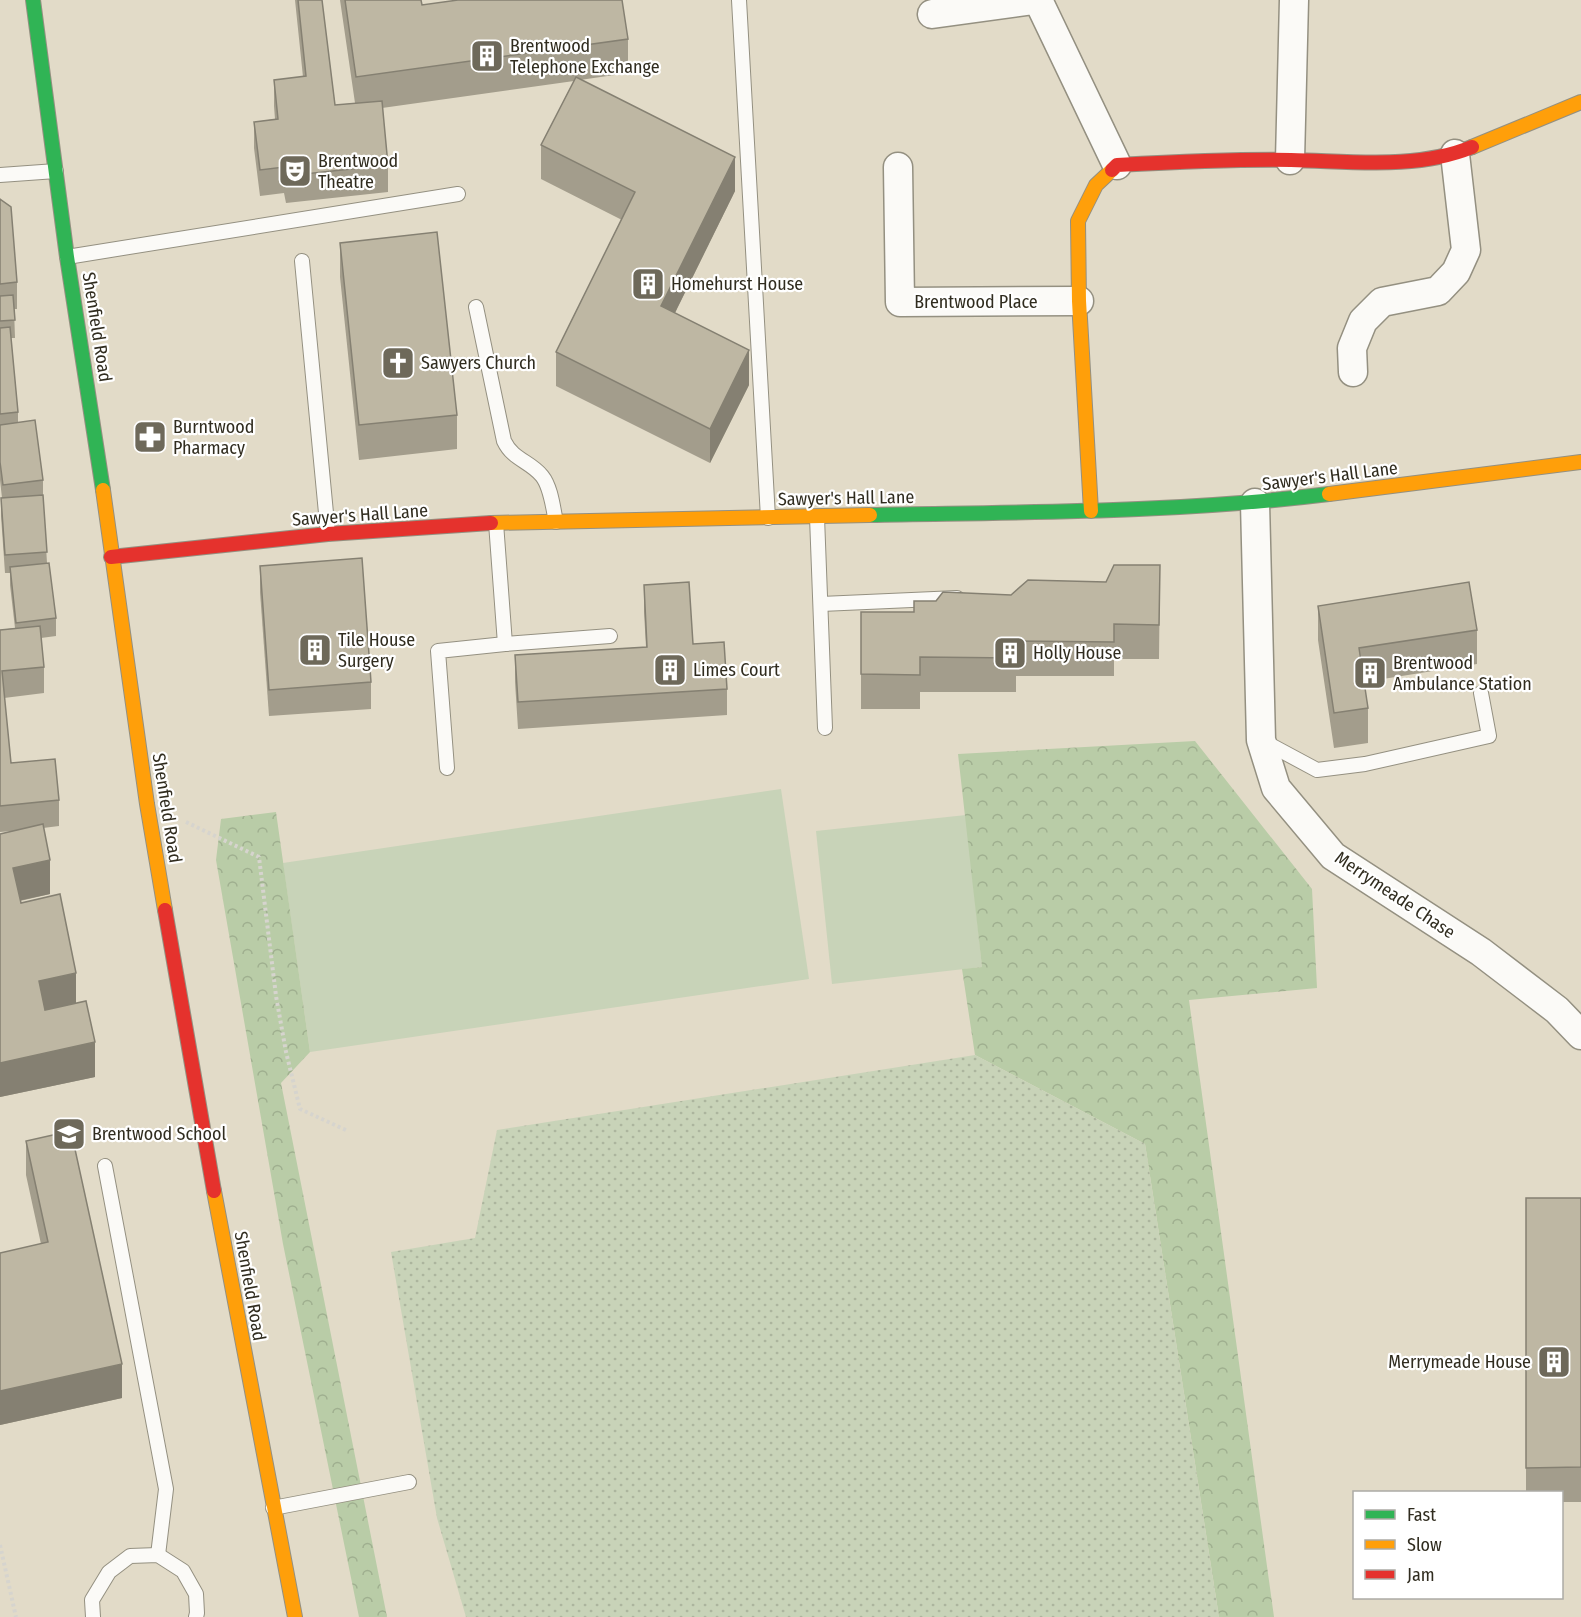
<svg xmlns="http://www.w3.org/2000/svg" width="1581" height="1617" font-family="'Fira Sans Condensed',sans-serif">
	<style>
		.grass { fill: #c8d3b8 }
		.forest { fill: url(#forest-crowns) }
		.park { fill: url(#park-dots) }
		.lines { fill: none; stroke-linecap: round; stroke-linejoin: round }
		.lane-casing { stroke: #949081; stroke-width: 16 }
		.street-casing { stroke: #949081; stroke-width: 31 }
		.fast-casing { stroke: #949081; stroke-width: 16 }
		.slow-casing { stroke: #949081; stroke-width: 16 }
		.jam-casing { stroke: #949081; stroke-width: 16 }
		.path { stroke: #d6d4ce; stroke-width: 4; stroke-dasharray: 3 3; stroke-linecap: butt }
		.lane { stroke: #fbfaf7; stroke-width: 14 }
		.street { stroke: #fbfaf7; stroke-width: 28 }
		.fast { stroke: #30b455; stroke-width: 14 }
		.slow { stroke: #ff9f0a; stroke-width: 14 }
		.jam { stroke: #e5322d; stroke-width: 14 }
		.wall { fill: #a39d8c }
		.shaded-wall { fill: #858072 }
		.building { fill: #beb7a3; stroke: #858072; stroke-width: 1.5 }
		.labels { text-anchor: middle; stroke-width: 4.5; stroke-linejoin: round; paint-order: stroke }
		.poi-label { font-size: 18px; fill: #302c1f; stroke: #fff; text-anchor: start }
		.street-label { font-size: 18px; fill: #302c1f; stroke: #fff }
	</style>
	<defs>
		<pattern id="forest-crowns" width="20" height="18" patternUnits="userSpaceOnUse" patternTransform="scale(1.5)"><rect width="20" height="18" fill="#b9cca7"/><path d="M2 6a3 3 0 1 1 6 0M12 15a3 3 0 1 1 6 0" fill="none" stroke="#9faf8f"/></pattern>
		<pattern id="park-dots" width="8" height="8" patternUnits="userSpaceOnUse" patternTransform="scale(1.5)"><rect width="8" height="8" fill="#c8d3b8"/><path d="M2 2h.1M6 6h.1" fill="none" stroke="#acb59e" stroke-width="1.8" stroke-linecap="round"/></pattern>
	</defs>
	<rect width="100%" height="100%" fill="#e2dbc8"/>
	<g class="grass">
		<polygon points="781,789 809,979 310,1052 283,863"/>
		<polygon points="966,815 982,967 832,984 816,831"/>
	</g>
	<g class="forest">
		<polygon points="1195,741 1312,889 1317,988 1189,1000 1274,1617 1219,1617 1145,1144 975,1055 962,969 982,967 958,754"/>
		<polygon points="276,812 310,1052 281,1083 387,1617 359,1617 283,1244 216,860 221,819"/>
	</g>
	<polygon class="park" points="975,1055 1145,1144 1219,1617 466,1617 437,1518 391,1252 475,1238 497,1130"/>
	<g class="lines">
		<g class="lane-casing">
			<g id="lane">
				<polyline points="739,0 768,518"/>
				<polyline points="0,175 56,171"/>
				<polyline points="67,257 458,194"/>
				<polyline points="302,261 328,534"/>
				<path d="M476,307L504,441C513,460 530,461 542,476C551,487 553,508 556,522"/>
				<polyline points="817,517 825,728"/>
				<polyline points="496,523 505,644 610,636"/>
				<polyline points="821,604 957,598"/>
				<polyline points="1263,741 1317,770 1365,764 1489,736 1481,693"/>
				<polyline points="447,768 438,651 505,644"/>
				<polyline points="105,1166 166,1489 158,1555"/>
				<polyline points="273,1508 409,1482"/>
				<polyline points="93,1617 92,1600 109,1572 130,1556 158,1555 183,1571 196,1594 197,1613 196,1617"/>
			</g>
		</g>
		<g class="street-casing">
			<g id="street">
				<polyline points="1038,0 1117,165"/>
				<polyline points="932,14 1034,0"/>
				<polyline points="1290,160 1294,0"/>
				<polyline points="898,167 900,302 1079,301"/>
				<polyline points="1353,372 1352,348 1363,321 1382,302 1438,291 1456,272 1466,250 1455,154"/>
				<polyline points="1255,503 1261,740 1276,788 1333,856 1481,952 1557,1010 1581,1035"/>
			</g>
		</g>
		<g class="fast-casing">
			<g id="fast">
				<polyline points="33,0 67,257 103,490"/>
				<path d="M870,515C1023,512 1177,513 1329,494"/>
			</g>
		</g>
		<g class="slow-casing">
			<g id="slow">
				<polyline points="1472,147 1581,102"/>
				<polyline points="103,490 147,804 165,910"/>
				<polyline points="1329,494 1581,462"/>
				<polyline points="1091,511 1079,301 1078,221 1096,185 1112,170"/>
				<polyline points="491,523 870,515"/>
				<polyline points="214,1191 295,1617"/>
			</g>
		</g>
		<g class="jam-casing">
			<g id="jam">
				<path d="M1112,170L1117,165C1175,162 1233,159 1291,160C1350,161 1416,170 1472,147"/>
				<polyline points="111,557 328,534 491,523"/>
				<polyline points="165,910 214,1191"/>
			</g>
		</g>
		<g class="path">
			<polyline points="186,822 259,857 276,996 286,1052 300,1109 348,1131"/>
			<polyline points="0,1545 16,1617"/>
		</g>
		<use href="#lane" class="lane"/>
		<use href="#street" class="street"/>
		<use href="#fast" class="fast"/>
		<use href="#slow" class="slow"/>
		<use href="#jam" class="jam"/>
	</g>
	<g class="wall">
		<polygon points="295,0 322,0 335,105 355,103 340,0 421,0 422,5 628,39 628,73 580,80 735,191 675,313 749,385 710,463 556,386 556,352 622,220 541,179 541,145 574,81 382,108 388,165 388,192 286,203 284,193 260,196 254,148 254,122 275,119 274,106 274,80 303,77"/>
		<polygon points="0,199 17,282 17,309 14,309 15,338 11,338 18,412 18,422 43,480 43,495 47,563 56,618 56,636 41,638 44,667 44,693 4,698 11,763 59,800 59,826 43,828 50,894 20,901 76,1003 95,1077 0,1097 0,834 12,831 0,832 0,630 15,628 10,585 10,573 5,573 1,516 1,498 2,498 0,480"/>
		<polygon points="340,243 457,415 457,449 359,460 340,277"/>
		<polygon points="1160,565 1159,659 1114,659 1114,676 1016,676 1016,692 920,692 920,709 861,709 861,612 914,612 936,601 1011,595 1106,582"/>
		<polygon points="260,566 371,682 371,709 269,716 260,592"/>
		<polygon points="644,585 693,644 727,689 727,715 518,729 515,682 515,655 646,647 644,612"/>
		<polygon points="1318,606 1477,630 1477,664 1364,682 1368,708 1368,743 1334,748 1318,640"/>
		<polygon points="26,1141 122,1398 0,1425 0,1253 41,1244 26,1175"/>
		<polygon points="1526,1198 1581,1198 1581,1502 1562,1502 1562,1492 1526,1492"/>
	</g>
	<g class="shaded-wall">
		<polygon points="735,157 735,191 661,341 661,306"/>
		<polygon points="749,350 749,385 710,463 710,429"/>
		<polygon points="50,860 50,894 13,902 13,868"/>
		<polygon points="76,973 76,1007 39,1015 39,981"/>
		<polygon points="95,1042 95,1077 0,1097 0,1063"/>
		<polygon points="122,1364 122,1398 0,1425 0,1391"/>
	</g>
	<g class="building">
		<polygon points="298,0 322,0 335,105 382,101 388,165 286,176 284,167 260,170 254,122 278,119 274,80 306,76"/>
		<polygon points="345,0 421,0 422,5 458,0 622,0 628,39 356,77"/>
		<polygon points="576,77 735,157 661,306 749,350 710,429 556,352 635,192 541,145"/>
		<polygon points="0,199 11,207 17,282 0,284"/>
		<polygon points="437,232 457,415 359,425 340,243"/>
		<polygon points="13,295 15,320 0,321 0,296"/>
		<polygon points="10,327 18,412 0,414 0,328"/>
		<polygon points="35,420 43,480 3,485 0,462 0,425"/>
		<polygon points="43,495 47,552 5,555 1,498"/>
		<polygon points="362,558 371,682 269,690 260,566"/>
		<polygon points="49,563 56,618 16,623 10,567"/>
		<polygon points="1114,565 1160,565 1159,625 1114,624 1114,642 1016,641 1016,658 920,657 920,675 861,674 861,612 914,612 914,601 936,601 943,592 1011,595 1028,580 1106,582"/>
		<polygon points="689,582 693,644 724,642 727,689 518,702 515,655 647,647 644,585"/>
		<polygon points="1469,582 1477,630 1359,648 1368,708 1334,713 1318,606"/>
		<polygon points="40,626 44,667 2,671 11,763 55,759 59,800 0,806 0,630"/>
		<polygon points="43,824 50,860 13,868 21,903 60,894 76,973 39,981 45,1010 86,1001 95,1042 0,1063 0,834"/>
		<polygon points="71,1131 122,1364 0,1391 0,1253 48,1242 26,1141"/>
		<polygon points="1526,1198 1581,1198 1581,1467 1526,1468"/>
	</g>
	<defs>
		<g id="building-square" transform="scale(1.725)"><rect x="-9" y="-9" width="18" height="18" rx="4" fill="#6e695a" stroke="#fff"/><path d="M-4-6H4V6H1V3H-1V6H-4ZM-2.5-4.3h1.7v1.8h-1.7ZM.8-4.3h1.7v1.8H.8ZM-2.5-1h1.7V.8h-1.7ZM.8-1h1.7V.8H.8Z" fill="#fff"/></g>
		<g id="theatre-square" transform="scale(1.725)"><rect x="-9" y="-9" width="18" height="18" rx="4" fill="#6e695a" stroke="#fff"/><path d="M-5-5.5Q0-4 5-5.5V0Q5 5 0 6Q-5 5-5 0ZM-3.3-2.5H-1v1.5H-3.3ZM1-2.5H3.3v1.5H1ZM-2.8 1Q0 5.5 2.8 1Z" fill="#fff"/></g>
		<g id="church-square" transform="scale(1.725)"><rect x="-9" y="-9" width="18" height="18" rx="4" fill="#6e695a" stroke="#fff"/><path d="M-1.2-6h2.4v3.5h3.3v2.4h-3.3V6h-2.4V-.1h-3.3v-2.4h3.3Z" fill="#fff"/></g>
		<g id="pharmacy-square" transform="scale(1.725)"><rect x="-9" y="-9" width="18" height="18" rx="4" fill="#6e695a" stroke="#fff"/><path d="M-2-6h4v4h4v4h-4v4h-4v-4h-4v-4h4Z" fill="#fff"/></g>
		<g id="school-square" transform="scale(1.725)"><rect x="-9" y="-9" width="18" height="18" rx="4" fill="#6e695a" stroke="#fff"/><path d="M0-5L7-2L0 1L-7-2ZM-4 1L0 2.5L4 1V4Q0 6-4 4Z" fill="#fff"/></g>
	</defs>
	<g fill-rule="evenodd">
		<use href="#building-square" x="487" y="56"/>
		<use href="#theatre-square" x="295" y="171"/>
		<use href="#building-square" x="648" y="284"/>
		<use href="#church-square" x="398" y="363"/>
		<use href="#pharmacy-square" x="150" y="437"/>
		<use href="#building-square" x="315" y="650"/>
		<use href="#building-square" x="1010" y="653"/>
		<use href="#building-square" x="670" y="670"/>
		<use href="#building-square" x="1370" y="673"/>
		<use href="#school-square" x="69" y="1134"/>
		<use href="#building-square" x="1554" y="1362"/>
	</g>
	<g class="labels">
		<g class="poi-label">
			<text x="510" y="52">Brentwood<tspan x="510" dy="21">Telephone Exchange</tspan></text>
			<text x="318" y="167">Brentwood<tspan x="318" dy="21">Theatre</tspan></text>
			<text x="671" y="290">Homehurst House</text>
			<text x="421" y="369">Sawyers Church</text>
			<text x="173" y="433">Burntwood<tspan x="173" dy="21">Pharmacy</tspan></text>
			<text x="338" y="646">Tile House<tspan x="338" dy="21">Surgery</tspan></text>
			<text x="1033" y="659">Holly House</text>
			<text x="1393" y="669">Brentwood<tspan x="1393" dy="21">Ambulance Station</tspan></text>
			<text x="693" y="676">Limes Court</text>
			<text x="92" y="1140">Brentwood School</text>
			<text x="1531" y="1368" text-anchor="end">Merrymeade House</text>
		</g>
		<g class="street-label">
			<text x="976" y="308">Brentwood Place</text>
			<text transform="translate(97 327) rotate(81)" y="6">Shenfield Road</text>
			<text transform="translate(1330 476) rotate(-7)" y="6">Sawyer's Hall Lane</text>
			<text transform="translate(846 498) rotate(-1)" y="6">Sawyer's Hall Lane</text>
			<text transform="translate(360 515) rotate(-4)" y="6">Sawyer's Hall Lane</text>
			<text transform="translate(167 808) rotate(81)" y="6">Shenfield Road</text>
			<text transform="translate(1395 895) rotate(34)" y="6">Merrymeade Chase</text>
			<text transform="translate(250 1286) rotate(80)" y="6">Shenfield Road</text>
		</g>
	</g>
	<rect x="1353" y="1491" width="210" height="108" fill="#ffffff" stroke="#acaba5" stroke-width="1.5"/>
	<rect x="1365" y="1510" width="30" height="9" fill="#30b455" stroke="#acaba5" stroke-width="1.5"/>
	<text x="1407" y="1521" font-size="18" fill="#302c1f">Fast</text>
	<rect x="1365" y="1540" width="30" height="9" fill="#ff9f0a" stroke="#acaba5" stroke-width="1.5"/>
	<text x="1407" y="1551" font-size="18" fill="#302c1f">Slow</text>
	<rect x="1365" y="1570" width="30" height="9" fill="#e5322d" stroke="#acaba5" stroke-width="1.5"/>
	<text x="1407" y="1581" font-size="18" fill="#302c1f">Jam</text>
</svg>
